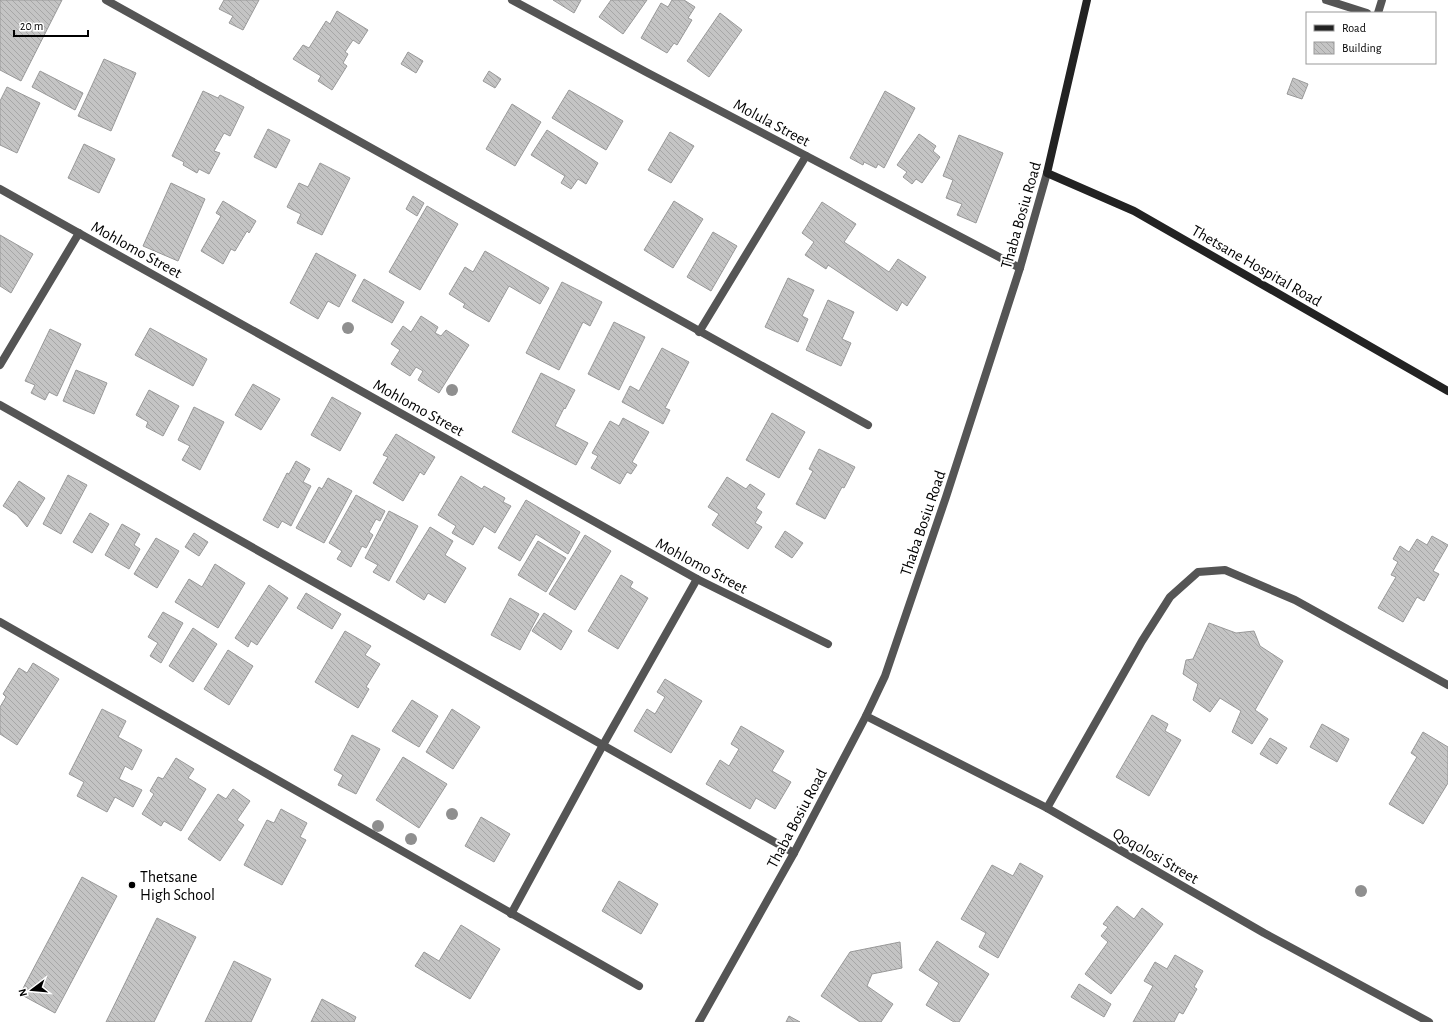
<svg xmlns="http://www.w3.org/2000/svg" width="1448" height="1022" font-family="'Alegreya Sans',sans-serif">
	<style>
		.building { fill: url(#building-back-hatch); stroke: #999 }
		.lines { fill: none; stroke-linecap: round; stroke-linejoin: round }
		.service { stroke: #555; stroke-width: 8 }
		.minor { stroke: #555; stroke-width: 8 }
		.tertiary { stroke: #555; stroke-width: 8 }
		.secondary { stroke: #222; stroke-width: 8 }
		.tree { fill: #8f8f8f }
		.poi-dot { fill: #000; stroke: #fff; stroke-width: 1.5 }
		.labels { text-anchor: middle; stroke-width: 4; stroke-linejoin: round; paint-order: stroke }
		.street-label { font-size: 16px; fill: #000; stroke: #fff }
		.poi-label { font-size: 16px; fill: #000; stroke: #fff; text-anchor: start }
	</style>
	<defs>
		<pattern id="building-back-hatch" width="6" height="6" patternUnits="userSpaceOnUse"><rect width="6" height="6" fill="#c4c4c4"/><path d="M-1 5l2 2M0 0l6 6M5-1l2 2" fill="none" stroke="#a7a7a7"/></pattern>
	</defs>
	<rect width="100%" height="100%" fill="#fff"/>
	<g class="building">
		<polygon points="0,0 62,0 21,81 0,70"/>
		<polygon points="224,0 259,0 243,30 229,23 233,16 219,9"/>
		<polygon points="553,0 581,0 574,13"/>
		<polygon points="611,0 647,0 623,34 599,17"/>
		<polygon points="672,0 684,0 695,7 688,18 692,20 677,45 674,43 667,53 641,38 661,3 668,7"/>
		<polygon points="337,11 368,30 359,44 353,40 345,52 348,54 343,63 347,66 332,90 318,81 321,76 293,59 303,45 309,48 326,21 330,24"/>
		<polygon points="720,13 742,30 709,77 687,61"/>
		<polygon points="408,52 423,61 416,73 401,64"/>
		<polygon points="104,59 136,73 111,131 78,116"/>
		<polygon points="40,71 83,93 75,110 32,87"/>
		<polygon points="489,71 501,79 495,88 483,81"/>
		<polygon points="1293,78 1308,84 1302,99 1287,94"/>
		<polygon points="7,87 40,103 17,153 0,145 0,101"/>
		<polygon points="569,90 623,121 606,150 552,118"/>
		<polygon points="203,91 218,98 220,95 244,107 230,136 224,133 214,151 220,153 209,174 199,169 197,173 183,165 184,162 172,156"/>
		<polygon points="885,91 915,108 884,168 878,164 876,168 864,162 863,165 850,158"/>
		<polygon points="512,104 541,122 515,166 486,149"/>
		<polygon points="268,129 290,140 276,168 254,157"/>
		<polygon points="547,130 598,163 586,184 578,179 571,189 561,183 565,176 531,155"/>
		<polygon points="670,132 694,146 671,183 648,170"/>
		<polygon points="919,134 936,146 933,151 940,157 922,183 916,179 912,184 903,177 907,172 897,165"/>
		<polygon points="959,135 1003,153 976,223 957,215 962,204 946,198 953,180 943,176"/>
		<polygon points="84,144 115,159 99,193 68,178"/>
		<polygon points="320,163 350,178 322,235 297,223 301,214 287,207 299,183 308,187"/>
		<polygon points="171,183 205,199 178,261 143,246"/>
		<polygon points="413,196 424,203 417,216 406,209"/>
		<polygon points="223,201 256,221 249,233 247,231 235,251 231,249 223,264 201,251 221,216 216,213"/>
		<polygon points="674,201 703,219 673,268 644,250"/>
		<polygon points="822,202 856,224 844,242 889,272 898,259 926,277 907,306 902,302 897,311 828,265 826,269 805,255 814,242 802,233"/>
		<polygon points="427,206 458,224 420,290 389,272"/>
		<polygon points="713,232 737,246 711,291 687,277"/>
		<polygon points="0,235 33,254 11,293 0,286"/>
		<polygon points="485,251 549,288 540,304 509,286 489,322 463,307 465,304 449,294 465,267 473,272"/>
		<polygon points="316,253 356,275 339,307 328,301 318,319 290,303"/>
		<polygon points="788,278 814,290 802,316 808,319 798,342 765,327"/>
		<polygon points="364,279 404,302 392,323 352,301"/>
		<polygon points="562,282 602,302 590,326 583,322 559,370 526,353"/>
		<polygon points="828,300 854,312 842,339 851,343 841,366 806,350"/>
		<polygon points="421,316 438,327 435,333 441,336 446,330 469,345 439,393 418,380 423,371 416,367 410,376 391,364 400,350 391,344 403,326 411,332"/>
		<polygon points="614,322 645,337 619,390 588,374"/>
		<polygon points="150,328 207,359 193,386 135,355"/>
		<polygon points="50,329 81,344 57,396 49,392 45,400 31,393 35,385 25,381"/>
		<polygon points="662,348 689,362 665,408 670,410 663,424 622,402 630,386 639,391"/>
		<polygon points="76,370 107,383 94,414 63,401"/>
		<polygon points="541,373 575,390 565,409 564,408 555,426 588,443 576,465 512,432"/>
		<polygon points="253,384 280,399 261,430 235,415"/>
		<polygon points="149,390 179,406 163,436 146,427 148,422 136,415"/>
		<polygon points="332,397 361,413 340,451 311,435"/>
		<polygon points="194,407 224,422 200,470 182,460 190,446 178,440"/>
		<polygon points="772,413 805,432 779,478 746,460"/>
		<polygon points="623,418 649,432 632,462 637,465 631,474 627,472 620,484 591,468 598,456 592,453 610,421 619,426"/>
		<polygon points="396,434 435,457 424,475 420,472 403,501 373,483 388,457 383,455"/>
		<polygon points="819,449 855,467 844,488 842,487 825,519 796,504 813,471 809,469"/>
		<polygon points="296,461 310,469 303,482 311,486 291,526 282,521 278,528 263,520 287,473 289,474"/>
		<polygon points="68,475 87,485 61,534 43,524"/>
		<polygon points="461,476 482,489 484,486 505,498 503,502 511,506 495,533 484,526 473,545 452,533 456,526 438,515"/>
		<polygon points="727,477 746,489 750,484 765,494 756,508 762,512 755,523 762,527 748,549 712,525 719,514 708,507"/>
		<polygon points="328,478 352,491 324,543 296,528 319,487 322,489"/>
		<polygon points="19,481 45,498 27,527 17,515 3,506"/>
		<polygon points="356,495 385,511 380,521 376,519 369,532 373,535 366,548 362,546 351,567 337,559 342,551 329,543"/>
		<polygon points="526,500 580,532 568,554 536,534 520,561 498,548"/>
		<polygon points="389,511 418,526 389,581 373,572 378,565 365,558"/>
		<polygon points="90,513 109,524 92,553 73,542"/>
		<polygon points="122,524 140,534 134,545 140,549 129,569 105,555"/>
		<polygon points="430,527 453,541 445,555 466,568 445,603 428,593 424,600 396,582"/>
		<polygon points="785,531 803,543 792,558 775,547"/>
		<polygon points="194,533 208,542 199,556 185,547"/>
		<polygon points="585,535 611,551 575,610 549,594"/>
		<polygon points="1432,536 1448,545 1433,571 1439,574 1424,601 1417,597 1403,622 1378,608 1396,577 1391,575 1398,562 1393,559 1400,546 1409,552 1417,539 1427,545"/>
		<polygon points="156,538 179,551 157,588 134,574"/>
		<polygon points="538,541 566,558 546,592 518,575"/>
		<polygon points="215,564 245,583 218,628 175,602 189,579 202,587"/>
		<polygon points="621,575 633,582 630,587 648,598 618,649 588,631"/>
		<polygon points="269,585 288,598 257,645 251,641 248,647 235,638"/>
		<polygon points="306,593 341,614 332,629 297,608"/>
		<polygon points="510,598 539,614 520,650 491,635"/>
		<polygon points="163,612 183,623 161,663 150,656 158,643 148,637"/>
		<polygon points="544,613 572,631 561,650 532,631"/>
		<polygon points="1209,623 1236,633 1254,631 1260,646 1283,661 1255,710 1268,719 1252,744 1232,732 1241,711 1220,698 1210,712 1193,700 1198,684 1183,674 1186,660 1193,659"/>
		<polygon points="193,628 217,644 193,682 169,666"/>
		<polygon points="345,631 371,646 365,655 380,664 366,687 369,689 358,708 315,682"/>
		<polygon points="228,650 253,666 229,705 204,689"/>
		<polygon points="33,663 59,679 17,745 0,734 0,707 6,697 3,694 19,668 27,673"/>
		<polygon points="665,679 702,701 671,753 634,731 647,709 655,714 665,697 657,692"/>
		<polygon points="412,700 438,716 419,747 392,731"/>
		<polygon points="102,709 126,721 118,737 142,750 132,770 125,766 119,779 142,790 133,807 115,797 107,812 77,796 84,782 69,774"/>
		<polygon points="452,709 480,727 453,769 426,752"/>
		<polygon points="1152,715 1168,724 1165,731 1181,740 1149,796 1116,777"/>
		<polygon points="1322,724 1349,739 1337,762 1310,747"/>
		<polygon points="741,726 784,751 772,771 791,782 775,809 756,798 750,809 706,784 720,760 729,766 739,749 731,744"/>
		<polygon points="1423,732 1448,747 1448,783 1423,824 1389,804 1417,757 1411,753"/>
		<polygon points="352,735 380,749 356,794 338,785 343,775 334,770"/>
		<polygon points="1270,738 1287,748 1277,764 1260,754"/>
		<polygon points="403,757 447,784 419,828 376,800"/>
		<polygon points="176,758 194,769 188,778 206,789 181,831 164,821 161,826 142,814 154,794 150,791 158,777 163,779"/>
		<polygon points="233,789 250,801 237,820 244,825 220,861 188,839 218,794 226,799"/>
		<polygon points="281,809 307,823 300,837 306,840 282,885 244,865 267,820 274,823"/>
		<polygon points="481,817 510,834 494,862 465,846"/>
		<polygon points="1020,863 1043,876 998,958 979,947 986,933 961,919 992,865 1013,876"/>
		<polygon points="82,877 117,896 55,1013 20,994"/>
		<polygon points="619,881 658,904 641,934 602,911"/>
		<polygon points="1117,906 1134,919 1142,908 1163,924 1111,994 1085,974 1108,942 1101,936 1108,927 1103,924"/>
		<polygon points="157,918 196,937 154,1022 106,1022"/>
		<polygon points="461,925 500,949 470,999 415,966 424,952 439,961"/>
		<polygon points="937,941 989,974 959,1022 954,1022 926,1005 939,983 919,970"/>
		<polygon points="900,942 902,968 872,974 867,986 893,1004 881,1022 860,1022 821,996 850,952"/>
		<polygon points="1175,955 1203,971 1194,987 1197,989 1183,1014 1179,1012 1174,1022 1133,1022 1153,986 1144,981 1155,962 1167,969"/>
		<polygon points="234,961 271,979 251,1022 205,1022"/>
		<polygon points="1079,984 1111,1004 1104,1017 1071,997"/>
		<polygon points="322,999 356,1017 354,1022 311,1022"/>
		<polygon points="789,1016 800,1022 786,1022"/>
	</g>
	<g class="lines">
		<g class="service">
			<polyline points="1326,0 1367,13"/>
			<polyline points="1378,13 1382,0"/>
		</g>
		<g class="minor">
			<polyline points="106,0 868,425"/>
			<polyline points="512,0 646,72 1020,268"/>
			<polyline points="0,189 697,579 828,644"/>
			<polyline points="699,332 806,156"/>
			<polyline points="0,365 79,233"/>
			<polyline points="0,405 794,853"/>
			<polyline points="0,622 639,986"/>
			<polyline points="866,716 1047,808 1264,933 1429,1022"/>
			<polyline points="1047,808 1142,641 1170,597 1198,572 1225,570 1295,600 1448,685"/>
			<polyline points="511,914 603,745 697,579"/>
		</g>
		<polyline class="tertiary" points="699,1022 794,853 866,716 885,676 946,497 1020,268 1047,173"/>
		<polyline class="secondary" points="1087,0 1047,173 1134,211 1448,391"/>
	</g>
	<g class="tree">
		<circle cx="348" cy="328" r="6"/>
		<circle cx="452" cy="390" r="6"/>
		<circle cx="452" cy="814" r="6"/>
		<circle cx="378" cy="826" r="6"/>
		<circle cx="411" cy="839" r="6"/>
		<circle cx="1361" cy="891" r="6"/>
	</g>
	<circle class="poi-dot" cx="132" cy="885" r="4"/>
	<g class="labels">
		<g class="street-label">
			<text transform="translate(772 122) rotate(28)" y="6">Molula Street</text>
			<text transform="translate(1020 215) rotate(-74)" y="6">Thaba Bosiu Road</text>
			<text transform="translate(137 249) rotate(29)" y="6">Mohlomo Street</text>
			<text transform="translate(1257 265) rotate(30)" y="6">Thetsane Hospital Road</text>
			<text transform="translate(419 407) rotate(29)" y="6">Mohlomo Street</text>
			<text transform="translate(922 523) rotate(-71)" y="6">Thaba Bosiu Road</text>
			<text transform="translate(702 565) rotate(28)" y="6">Mohlomo Street</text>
			<text transform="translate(796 818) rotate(-62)" y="6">Thaba Bosiu Road</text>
			<text transform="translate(1156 855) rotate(30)" y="6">Qoqolosi Street</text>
		</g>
		<g class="poi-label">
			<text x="140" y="882">Thetsane<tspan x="140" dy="18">High School</tspan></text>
		</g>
	</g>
	<rect x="1306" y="12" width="130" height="52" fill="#ffffff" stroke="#999999"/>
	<rect x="1314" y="25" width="20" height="6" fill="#222222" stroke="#999999"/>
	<text x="1342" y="32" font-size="12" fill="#000000">Road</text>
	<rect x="1314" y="42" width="20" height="12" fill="url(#building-back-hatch)" stroke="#999999"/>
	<text x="1342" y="52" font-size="12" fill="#000000">Building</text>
	<g transform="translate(32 990) rotate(254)" stroke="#ffffff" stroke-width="3" paint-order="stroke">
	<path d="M0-3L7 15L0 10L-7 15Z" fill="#000000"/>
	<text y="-6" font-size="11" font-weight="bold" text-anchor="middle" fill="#000000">N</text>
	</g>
	<path d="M14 30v6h74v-6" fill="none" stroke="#000000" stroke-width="2"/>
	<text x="20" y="30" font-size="12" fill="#000000" stroke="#ffffff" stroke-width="3" paint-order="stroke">20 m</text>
</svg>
